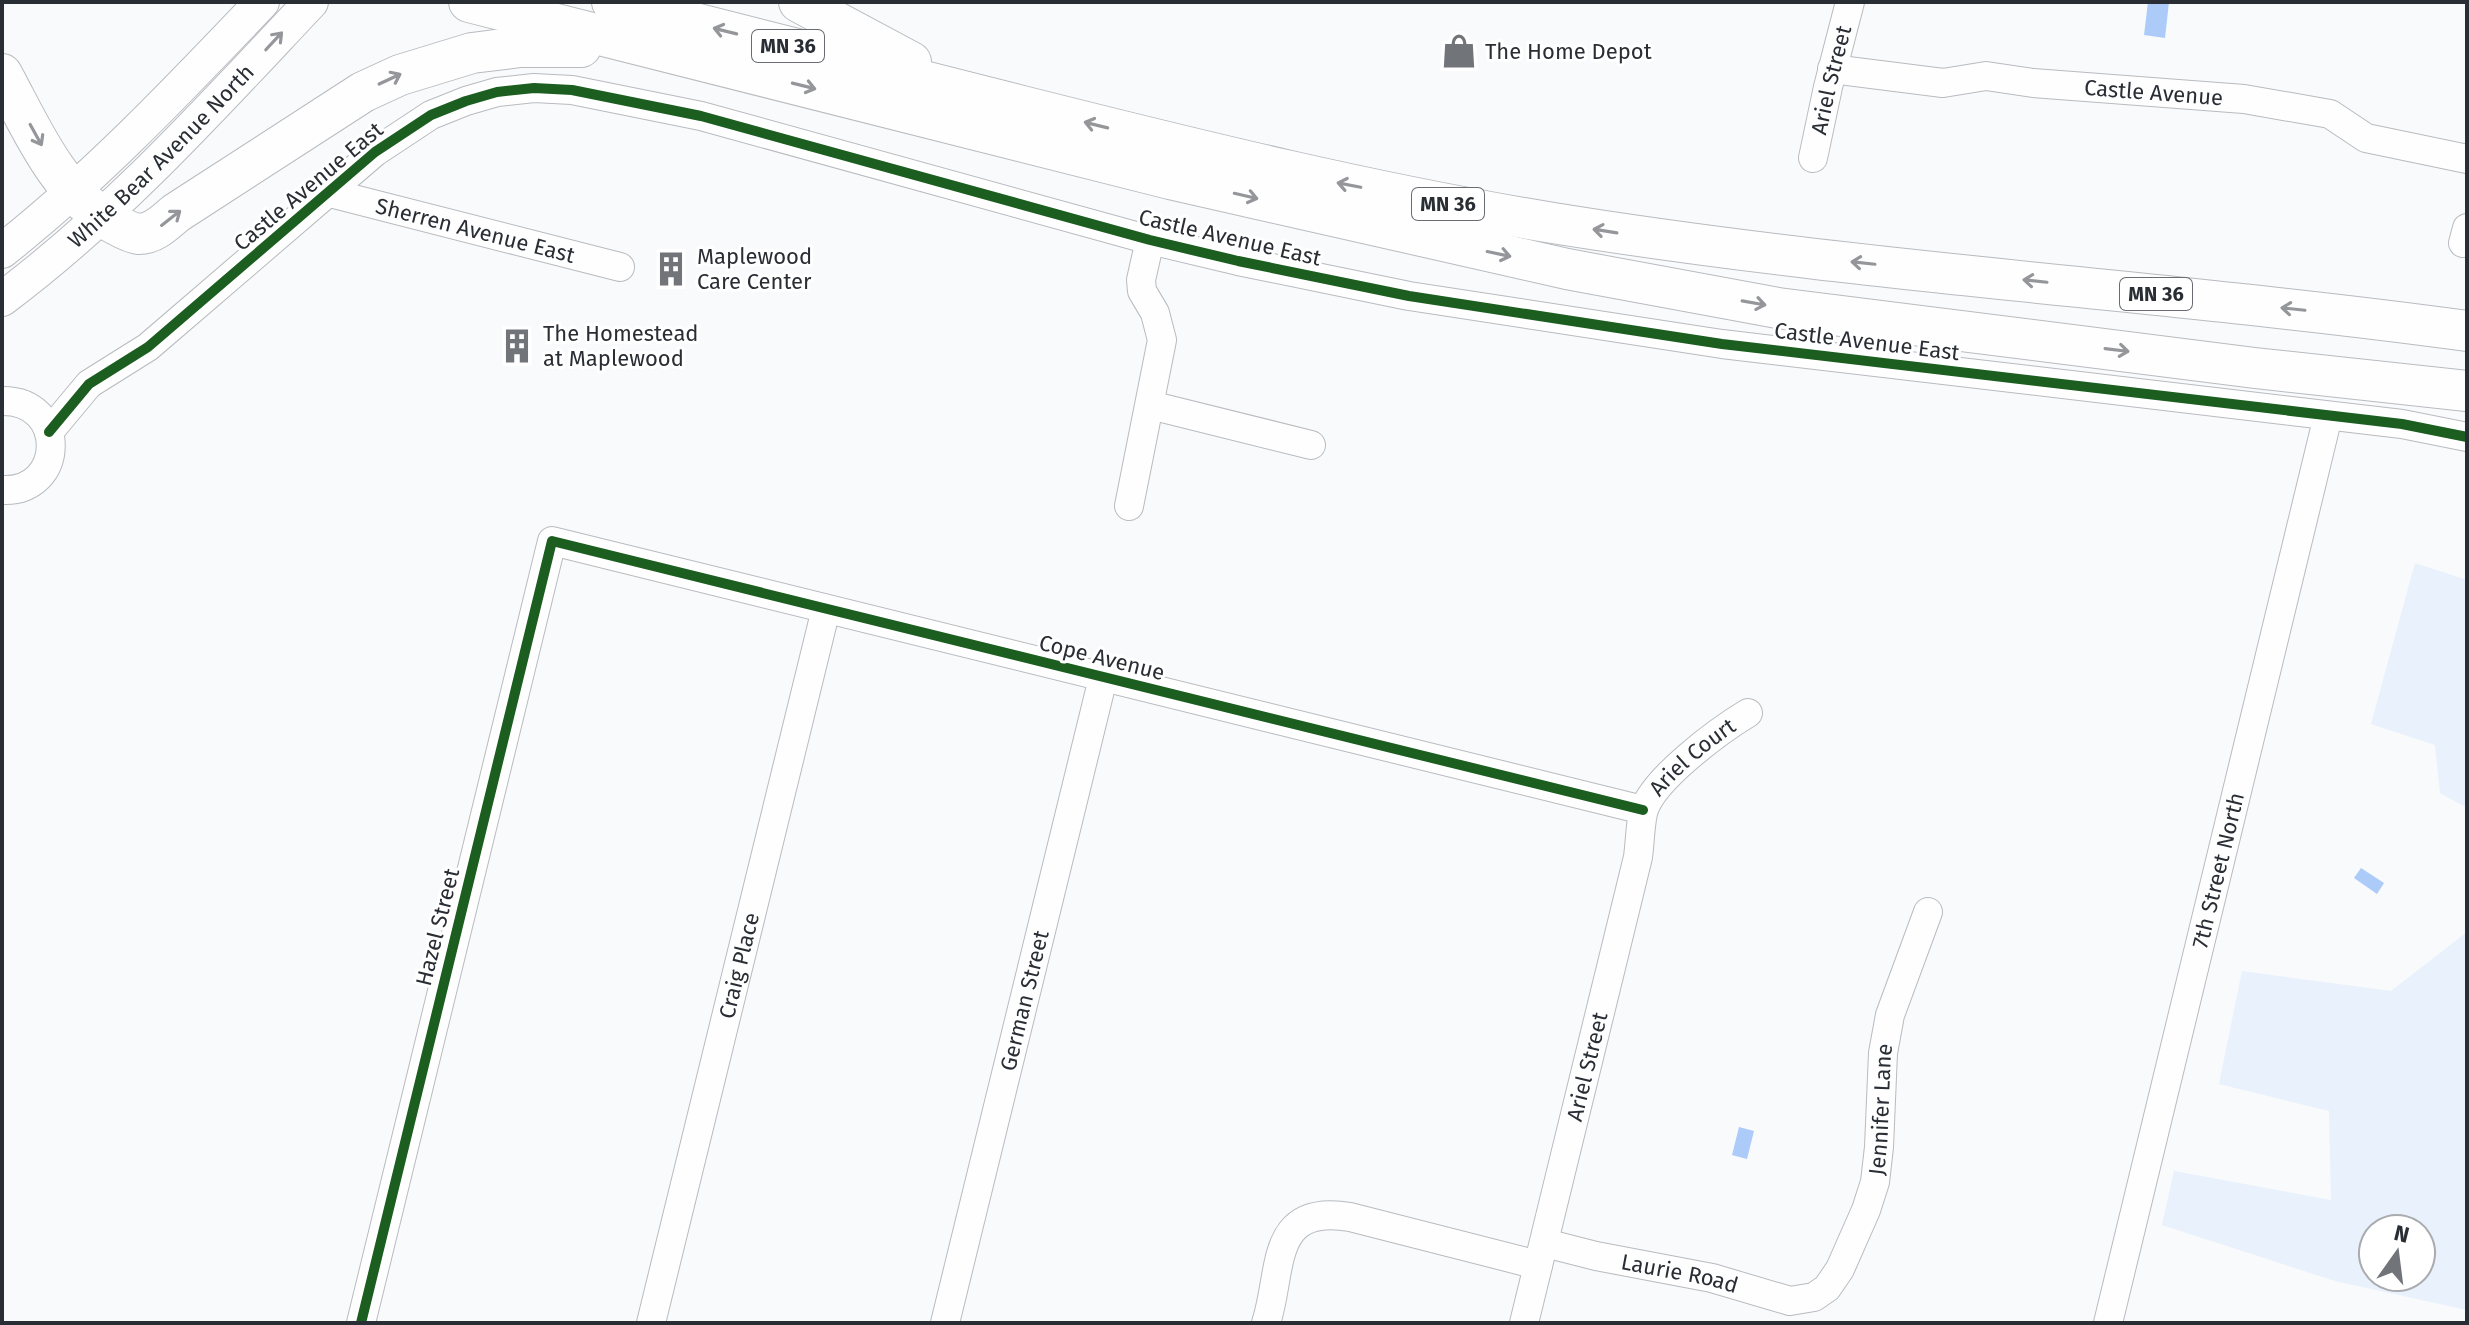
<svg xmlns="http://www.w3.org/2000/svg" width="2469" height="1325" font-family="'Fira Sans',sans-serif">
	<style>
		.green { fill: #e9f1fc; fill-rule: evenodd }
		.water { fill: #accbf9 }
		.lines { fill: none; stroke-linecap: round; stroke-linejoin: round }
		.minor-casing { stroke: #b8bbbf; stroke-width: 30 }
		.major-casing { stroke: #b8bbbf; stroke-width: 36 }
		.highway-casing { stroke: #b8bbbf; stroke-width: 42 }
		.minor { stroke: #fefeff; stroke-width: 28 }
		.major { stroke: #fefeff; stroke-width: 34 }
		.highway { stroke: #fefeff; stroke-width: 40 }
		.cycleway-casing { stroke: #fff; stroke-width: 15 }
		.cycleway { stroke: #1b5e20; stroke-width: 10 }
		.oneway { stroke: #94969a }
		.labels { text-anchor: middle; stroke-width: 6; stroke-linejoin: round; paint-order: stroke }
		.shield { fill: #fff; stroke: #696c71; stroke-width: 2 }
		.shield-label { font-size: 20px; font-weight: bold; fill: #292d34 }
		.poi-label { font-size: 22px; fill: #292d34; stroke: #fff; text-anchor: start }
		.street-label { font-size: 22px; fill: #292d34; stroke: #fff }
	</style>
	<rect width="100%" height="100%" fill="#f8fafc"/>
	<g class="green">
		<polygon points="2415,563 2467,580 2467,808 2440,793 2435,745 2371,724"/>
		<path d="M2467,932V1310L2335,1281L2162,1225L2174,1171L2331,1200L2329,1111L2219,1084L2242,971L2391,991ZM2373,1229H2421V1277H2373Z"/>
	</g>
	<g class="water">
		<polygon points="2148,2 2169,2 2165,38 2144,35"/>
		<polygon points="2361,868 2384,883 2377,894 2354,878"/>
		<polygon points="1739,1127 1754,1131 1747,1159 1732,1155"/>
	</g>
	<g class="lines">
		<g class="minor-casing">
			<g id="minor">
				<path id="s1" d="M1832,69L1943,83L1986,76L2033,83L2244,99L2330,114L2366,138L2467,159"/>
				<path id="s2" d="M1813,158L1828,87L1850,2"/>
				<path id="s3" d="M330,193L620,267"/>
				<polyline points="2463,243 2467,228"/>
				<path d="M2,401C68,400 66,493 2,490"/>
				<polyline points="1150,405 1311,445"/>
				<polyline points="49,432 89,384 148,347 375,152 431,115 466,101 497,92 534,88 572,90 701,116 1150,240 1238,261 1409,296 1722,344 2402,424 2467,437"/>
				<polyline points="1129,506 1162,340 1155,313 1142,291 1141,280 1150,240"/>
				<path id="s4" d="M1545,1243L1596,1256L1712,1278L1790,1301L1814,1297L1827,1288L1840,1269L1866,1210L1875,1182L1879,1147L1883,1053L1890,1015L1928,912"/>
				<polyline points="361,1323 552,541 1643,810"/>
				<path id="s5" d="M651,1323L826,609"/>
				<path id="s6" d="M945,1323L1103,678"/>
				<path d="M1266,1323C1283,1272 1268,1203 1350,1217L1538,1265"/>
				<path id="s7" d="M1524,1323L1638,857C1640,843 1640,827 1643,813C1651,780 1720,730 1748,713"/>
				<path id="s8" d="M2108,1323L2328,416"/>
			</g>
		</g>
		<g class="major-casing">
			<g id="major">
				<path d="M2,251C97,176 179,89 262,2"/>
				<path id="s9" d="M2,299C117,213 213,106 311,2"/>
			</g>
		</g>
		<g class="highway-casing">
			<g id="highway">
				<polyline points="469,2 1170,179 1567,269 1778,308 2255,368 2467,391"/>
				<path d="M612,2C750,37 888,72 1026,107C1201,151 1375,194 1553,223C1856,272 2163,290 2467,331"/>
				<polyline points="799,2 911,62"/>
				<path d="M2,74C31,127 56,190 111,222C119,226 129,233 139,234C154,234 165,222 176,213L363,92L400,75L472,53L520,47H581"/>
			</g>
		</g>
		<use href="#minor" class="minor"/>
		<use href="#major" class="major"/>
		<use href="#highway" class="highway"/>
		<g class="cycleway-casing">
			<g id="cycleway">
				<polyline points="49,432 89,384 148,347 375,152 431,115 466,101 497,92 534,88 572,90 701,116 1150,240 1238,261 1409,296 1722,344 2402,424 2467,437"/>
				<polyline points="361,1323 552,541 1643,810"/>
			</g>
		</g>
		<use href="#cycleway" class="cycleway"/>
	</g>
	<defs><path id="oneway-shaft" d="M-6 0H5M1.5-3L5.5 0L1.5 3" fill="none" stroke-width="1.6" stroke-linecap="round" stroke-linejoin="round" transform="scale(2)"/></defs>
	<g class="oneway">
		<use href="#oneway-shaft" transform="translate(725 31) rotate(-166)"/>
		<use href="#oneway-shaft" transform="translate(274 41) rotate(-47)"/>
		<use href="#oneway-shaft" transform="translate(390 79) rotate(-25)"/>
		<use href="#oneway-shaft" transform="translate(804 86) rotate(14)"/>
		<use href="#oneway-shaft" transform="translate(1096 125) rotate(-166)"/>
		<use href="#oneway-shaft" transform="translate(36 135) rotate(61)"/>
		<use href="#oneway-shaft" transform="translate(1349 185) rotate(-169)"/>
		<use href="#oneway-shaft" transform="translate(1246 196) rotate(13)"/>
		<use href="#oneway-shaft" transform="translate(171 218) rotate(-38)"/>
		<use href="#oneway-shaft" transform="translate(1605 231) rotate(-171)"/>
		<use href="#oneway-shaft" transform="translate(1499 254) rotate(12)"/>
		<use href="#oneway-shaft" transform="translate(1863 263) rotate(-174)"/>
		<use href="#oneway-shaft" transform="translate(2035 281) rotate(-174)"/>
		<use href="#oneway-shaft" transform="translate(1754 303) rotate(10)"/>
		<use href="#oneway-shaft" transform="translate(2293 309) rotate(-174)"/>
		<use href="#oneway-shaft" transform="translate(2117 350) rotate(7)"/>
	</g>
	<defs>
		<g id="shop-bare" transform="scale(2.76)"><path d="M-5-2.5h2.3a2.7 3.5 0 0 1 5.4 0H5L5.5 6h-11ZM-1.5-2.5h3a1.5 2.3 0 0 0-3 0Z" fill="#71757a" stroke="#fff" stroke-width="2.5" paint-order="stroke"/></g>
		<g id="building-bare" transform="scale(2.76)"><path d="M-4-6H4V6H1V3H-1V6H-4ZM-2.5-4.3h1.7v1.8h-1.7ZM.8-4.3h1.7v1.8H.8ZM-2.5-1h1.7V.8h-1.7ZM.8-1h1.7V.8H.8Z" fill="#71757a" stroke="#fff" stroke-width="2.5" paint-order="stroke"/></g>
	</defs>
	<g fill-rule="evenodd">
		<use href="#shop-bare" x="1459" y="51"/>
		<use href="#building-bare" x="671" y="269"/>
		<use href="#building-bare" x="517" y="346"/>
	</g>
	<g class="labels">
		<g class="shield">
			<rect x="752" y="30" width="72" height="32" rx="6"/>
			<rect x="1412" y="188" width="72" height="32" rx="6"/>
			<rect x="2120" y="278" width="72" height="32" rx="6"/>
		</g>
		<g class="shield-label">
			<text x="788" y="53">MN 36</text>
			<text x="1448" y="211">MN 36</text>
			<text x="2156" y="301">MN 36</text>
		</g>
		<g class="poi-label">
			<text x="1485" y="59">The Home Depot</text>
			<text x="697" y="264">Maplewood<tspan x="697" dy="25">Care Center</tspan></text>
			<text x="543" y="341">The Homestead<tspan x="543" dy="25">at Maplewood</tspan></text>
		</g>
		<g class="street-label">
			<text dy="8" stroke="none"><textPath href="#s2" startOffset="80">Ariel Street</textPath></text>
			<text dy="8" stroke="none"><textPath href="#s1" startOffset="324">Castle Avenue</textPath></text>
			<text dy="8" stroke="none"><textPath href="#s9" startOffset="214">White Bear Avenue North</textPath></text>
			<text transform="translate(308 186) rotate(-40)" y="8">Castle Avenue East</text>
			<text dy="8" stroke="none"><textPath href="#s3" startOffset="150">Sherren Avenue East</textPath></text>
			<text transform="translate(1230 237) rotate(13)" y="8">Castle Avenue East</text>
			<text transform="translate(1867 341) rotate(7)" y="8">Castle Avenue East</text>
			<text transform="translate(1102 657) rotate(14)" y="8">Cope Avenue</text>
			<text dy="8" stroke="none"><textPath href="#s7" startOffset="600">Ariel Court</textPath></text>
			<text dy="8" stroke="none"><textPath href="#s8" startOffset="466">7th Street North</textPath></text>
			<text transform="translate(437 927) rotate(-76)" y="8">Hazel Street</text>
			<text dy="8" stroke="none"><textPath href="#s5" startOffset="368">Craig Place</textPath></text>
			<text dy="8" stroke="none"><textPath href="#s6" startOffset="332">German Street</textPath></text>
			<text dy="8" stroke="none"><textPath href="#s7" startOffset="264">Ariel Street</textPath></text>
			<text dy="8" stroke="none"><textPath href="#s4" startOffset="482">Jennifer Lane</textPath></text>
			<text dy="8" stroke="none"><textPath href="#s4" startOffset="138">Laurie Road</textPath></text>
		</g>
	</g>
	<rect width="2469" height="1325" fill="none" stroke="#292d34" stroke-width="8"/>
	<g transform="translate(2397 1253) rotate(14)"><circle r="38" fill="#ffffff" stroke="#a9abae" stroke-width="2"/>
	<path d="M0-6L14 30L0 20L-14 30Z" fill="#71757a"/>
	<text y="-12" font-size="22" font-weight="bold" text-anchor="middle" fill="#292d34">N</text>
	</g>
</svg>
